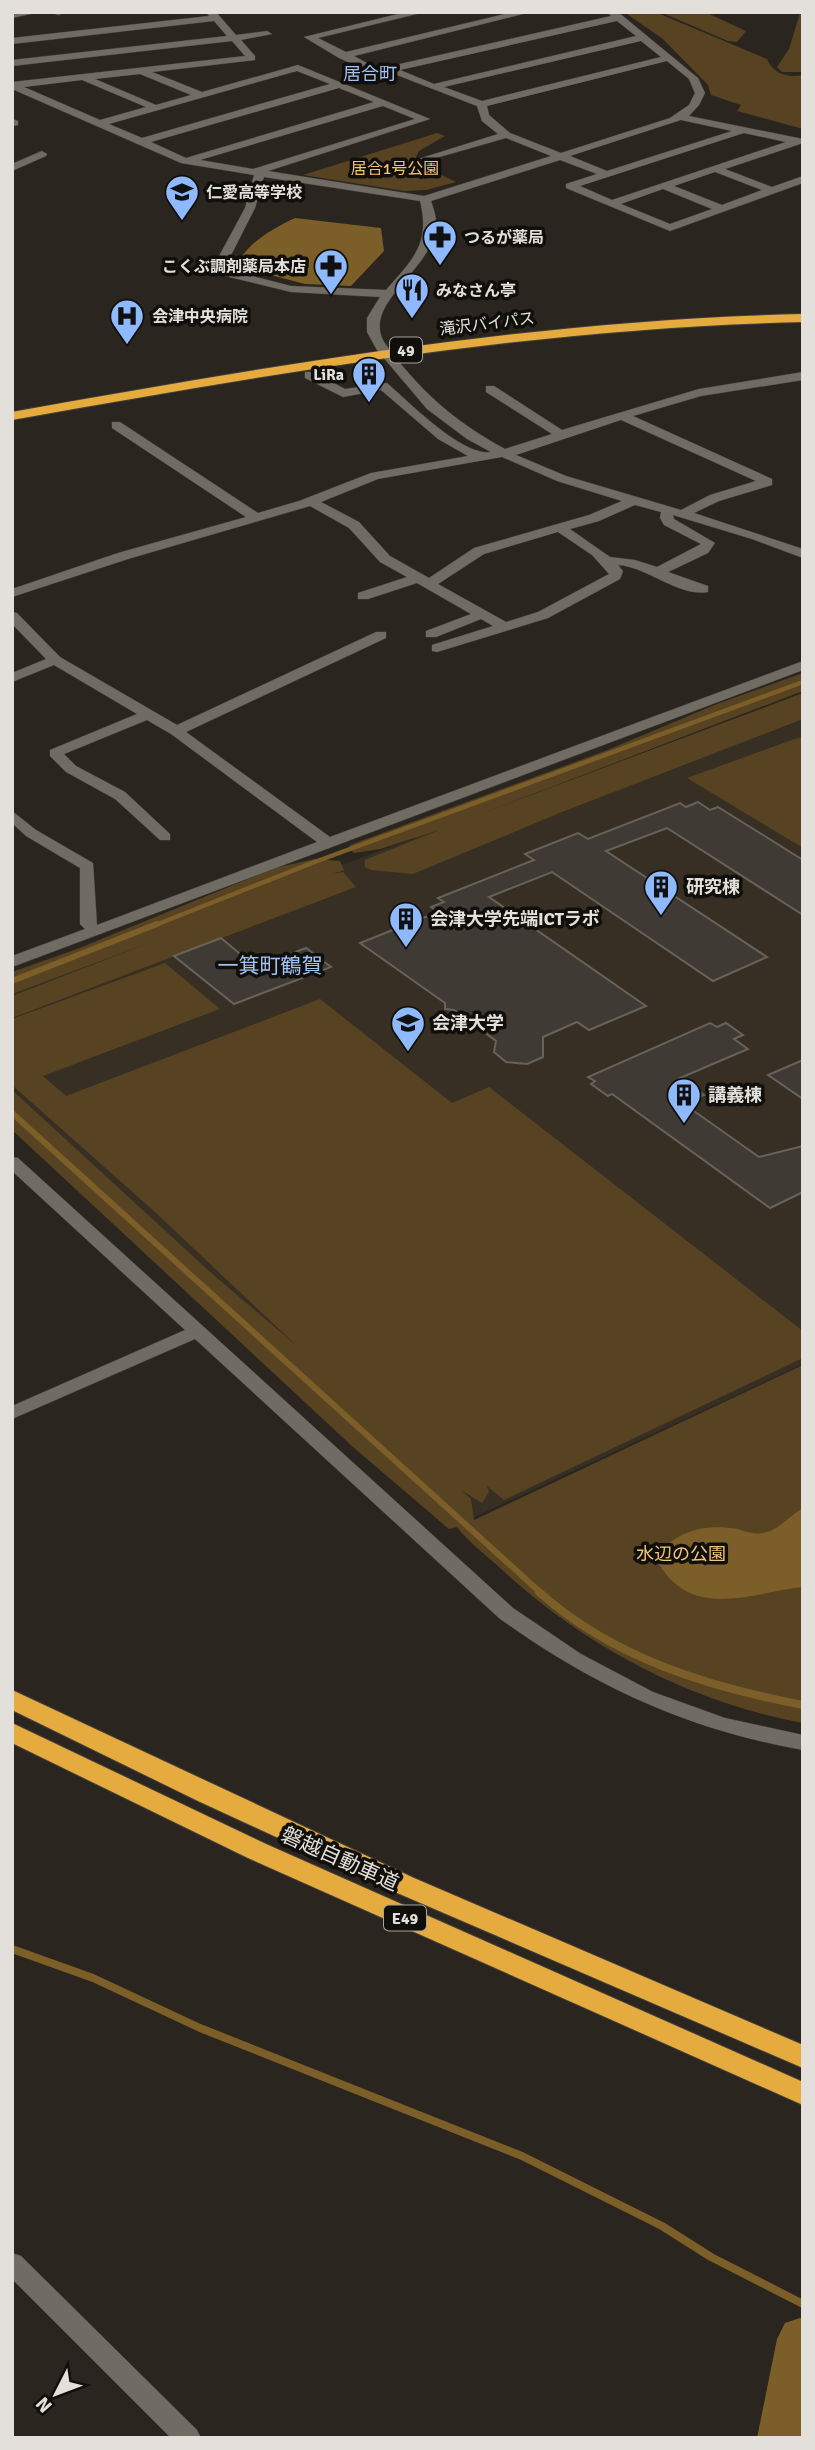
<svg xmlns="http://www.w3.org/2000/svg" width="815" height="2450" font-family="Signika,'Noto Sans JP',sans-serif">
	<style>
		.built { fill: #372f23 }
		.green { fill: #574322 }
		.water { fill: #7c5e29 }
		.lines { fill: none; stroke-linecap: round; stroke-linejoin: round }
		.stream-far2 { stroke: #7c5e29; stroke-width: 4.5 }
		.stream-far1 { stroke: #7c5e29; stroke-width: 6 }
		.stream { stroke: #7c5e29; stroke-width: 8 }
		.river { fill: #7c5e29; fill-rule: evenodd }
		.building { fill: #3f3a33; stroke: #67625a; stroke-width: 2 }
		.minor-casing { stroke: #44403b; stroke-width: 1 }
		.highway-casing { stroke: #44403b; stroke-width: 2 }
		.minor { fill: #716c63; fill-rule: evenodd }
		.highway { fill: #e5ab3f; fill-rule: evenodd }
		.labels { text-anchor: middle; stroke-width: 7; stroke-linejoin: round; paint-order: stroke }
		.far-park-label { font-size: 16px; fill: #f3c576; stroke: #110f0c }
		.far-poi-label { font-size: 16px; font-weight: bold; fill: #e3e0dc; stroke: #110f0c; text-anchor: start }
		.far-street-label { font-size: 16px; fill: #e3e0dc; stroke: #110f0c }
		.shield { fill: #110f0c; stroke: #a4a19e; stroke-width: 2 }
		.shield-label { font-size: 16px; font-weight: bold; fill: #e3e0dc }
		.far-quarter-label { font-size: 18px; fill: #a4c4f6; stroke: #110f0c }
		.poi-label { font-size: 18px; font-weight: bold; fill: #e3e0dc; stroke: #110f0c; text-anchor: start }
		.park-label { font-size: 18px; fill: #f3c576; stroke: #110f0c }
		.quarter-label { font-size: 21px; fill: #a4c4f6; stroke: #110f0c }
		.near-street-label { font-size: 21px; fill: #e3e0dc; stroke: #110f0c }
	</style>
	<rect width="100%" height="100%" fill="#2a251e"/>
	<polygon class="built" points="803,693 803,1364 453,1527 12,1119 12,988"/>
	<g class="green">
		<path d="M624,12H655L767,59C773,74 788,78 803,75V129L737,111L741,105L711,95L708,85L663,39Z"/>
		<polygon points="660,12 705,12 746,31 737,42 728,41"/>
		<polygon points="800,13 803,13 803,72 782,72 777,67 789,49"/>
		<polygon points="437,133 445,136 419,151 415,159 425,167 456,182 426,190 404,191 303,175"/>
		<polygon points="803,673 803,691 470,818 803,693 803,719 562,812 413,874 371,870 365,867 365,860 439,830 380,849 354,853 349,849 350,845 605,751 717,704"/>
		<polygon points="803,736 803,848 687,778"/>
		<polygon points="315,859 340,861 344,870 332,874 343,872 356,887 12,1018 12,996 149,943 12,994 12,972 77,949 275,868"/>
		<path d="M165,963L220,1009L43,1076L66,1096L320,999L452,1103L489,1087L803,1331V1358L504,1500L487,1486L489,1492L482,1503L461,1490L471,1499L474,1520L803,1365V1723C689,1702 584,1646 499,1567C485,1554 468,1542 457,1527L449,1529L353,1447L12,1130V1090L209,1271L298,1347L155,1212L12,1085V1019Z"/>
	</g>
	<g class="water">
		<path d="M295,218L381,228L384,251L351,286L305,284L236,266C248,242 272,229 295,218Z"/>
		<path d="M803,1508V1587C749,1593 690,1622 656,1559C672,1531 706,1523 737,1529C746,1531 753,1535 763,1533C778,1531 789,1516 803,1508Z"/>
	</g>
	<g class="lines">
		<polyline class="stream-far2" points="153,926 312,863 803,682"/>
		<g class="stream-far1">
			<polyline points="12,981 157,924"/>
			<polyline points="12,1113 541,1593"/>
		</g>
		<g class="stream">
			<path d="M539,1592C613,1658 708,1687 803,1705"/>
			<polyline points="12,1949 93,1978 200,2028 522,2156 662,2226 711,2257 803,2304"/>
		</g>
		<polygon class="river" points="803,2317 803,2438 757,2438 777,2339 785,2323"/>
	</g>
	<g class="building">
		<polygon points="698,802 710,810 718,807 803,860 803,915 667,828 606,851 767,957 713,981 552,872 489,897 646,1006 589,1030 577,1022 543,1037 543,1057 527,1064 506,1062 494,1052 496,1041 454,1010 445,1009 445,1003 360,943 438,912 431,907 444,902 438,898 534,860 525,854 578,833 588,839 680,803 686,807"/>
		<polygon points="221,938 256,967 306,948 331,967 234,1004 174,956"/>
		<polygon points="710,1023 717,1027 726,1023 743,1035 734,1039 748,1049 680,1078 704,1095 684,1104 759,1157 803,1146 803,1192 770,1208 612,1094 608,1096 591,1084 595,1081 588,1077"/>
		<polygon points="803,1060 803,1099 768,1075"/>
	</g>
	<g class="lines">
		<g class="minor-casing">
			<g id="minor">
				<polygon points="12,12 40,12 12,18"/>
				<polygon points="50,12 64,12 59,15"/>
				<path d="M206,12H216L236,35L267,31L272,34L241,40L255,56V60L152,72L202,92L298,65L430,119L268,171L424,196L551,156L506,138L415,164V160L498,134L482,121L477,106L389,72L374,74L339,58L304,37L406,12H425L318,38L346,52L513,12H531L354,56L378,69L611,16L607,12H618L698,78L705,93L699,105L689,116L803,139V143L725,169L772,187L803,176V183L670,231L566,188V184L597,174L560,160L431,201C433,207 436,215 436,222C437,269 361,301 384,342C418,389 453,421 505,449L552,434L486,392V386H494L562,430L699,389L803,372V380L701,396L633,416L772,479V485L719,501L694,513L803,549V558L752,539L673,515L674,519L715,543L708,553L668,572L708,586V592C678,597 648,567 618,565L623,571L620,579L548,618L437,652L432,651V645L493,626L481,619L436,637H426V631L471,614L417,583L368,599H358V593L407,577L380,562L349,528L310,506L128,559L12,597V589L118,553L246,517L112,428V422H120L258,513L299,501L371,473L468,456L438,439L381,390L343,397L305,378V372H313L345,389L387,383C409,402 463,457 491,452L467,439L427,409L377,350L367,332V318L380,297L291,292L213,273L211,271L245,208L254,175L181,163L12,89V82L245,56L232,41L12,66V60L227,36L214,21L12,44V38L209,16ZM617,21L636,36L434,84L400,70ZM641,41L661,57L482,101L444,87ZM667,61L689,79L695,93L689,105L670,118L561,153L510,133L489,115L487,106ZM297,71L330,84L142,138L109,124ZM140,74L191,95L156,105L95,79ZM82,80L146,107L100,120L24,87ZM339,88L374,102L186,158L151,142ZM383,106L415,119L253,169L200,160ZM681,120L732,131L607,171L570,156ZM744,133L786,142L612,200L580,186ZM715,172L762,190L722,205L674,186ZM264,177L420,201C431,244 412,260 386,290L291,286L224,269L255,208ZM663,189L712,209L670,224L621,204ZM621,420L756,481L710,495L681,510L566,476L516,455ZM502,457L557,481L622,501L589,515L474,548L429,578L390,556L359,522L321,502L378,479ZM635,505L661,512L660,518L664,525L701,544L657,567L635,560L610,557L570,529L599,521ZM558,532L592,555L609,574L538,612L506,622L438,584L484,554Z"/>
				<polygon points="12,119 18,121 18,125 12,126"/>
				<polygon points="42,151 47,154 46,156 12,171 12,164"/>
				<polygon points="12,612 17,613 60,657 177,725 376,632 386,632 386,638 186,732 330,837 803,661 803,670 12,967 12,956 85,929 80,924 80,868 26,836 12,823 12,811 36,830 93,863 97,925 317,842 171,734 147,720 64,754 76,766 125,792 170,834 170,840 160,840 115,799 66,772 50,756 50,750 137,714 54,665 12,682 12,673 46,659 12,624"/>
				<path d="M12,1157L18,1158L513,1608L581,1654L653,1692L725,1718L803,1735V1750C687,1729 595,1687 499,1618L195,1339L12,1419V1406L185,1330L12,1171Z"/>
				<polygon points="12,2253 21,2256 197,2430 201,2438 171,2438 12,2279"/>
			</g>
		</g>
		<g class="highway-casing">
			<g id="highway">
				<path d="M803,314V322C534,328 276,373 12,420V412C276,365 534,320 803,314Z"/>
				<polygon points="12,1690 414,1878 803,2045 803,2068 395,1892 198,1801 12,1710"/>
				<polygon points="12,1723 266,1844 803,2082 803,2105 248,1858 12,1743"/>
			</g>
		</g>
		<use href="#minor" class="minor"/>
		<use href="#highway" class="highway"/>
	</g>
	<defs>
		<g id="school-pin" transform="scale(1.75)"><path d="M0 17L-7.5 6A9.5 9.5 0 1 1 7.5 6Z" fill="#8eb9fd" stroke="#110f0c"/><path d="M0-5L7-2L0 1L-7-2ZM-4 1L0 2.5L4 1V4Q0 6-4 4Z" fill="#111"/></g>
		<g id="pharmacy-pin" transform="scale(1.75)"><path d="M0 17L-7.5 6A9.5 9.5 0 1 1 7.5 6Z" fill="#8eb9fd" stroke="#110f0c"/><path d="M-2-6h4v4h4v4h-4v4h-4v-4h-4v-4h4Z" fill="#111"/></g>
		<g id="restaurant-pin" transform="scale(1.75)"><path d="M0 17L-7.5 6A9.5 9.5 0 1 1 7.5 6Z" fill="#8eb9fd" stroke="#110f0c"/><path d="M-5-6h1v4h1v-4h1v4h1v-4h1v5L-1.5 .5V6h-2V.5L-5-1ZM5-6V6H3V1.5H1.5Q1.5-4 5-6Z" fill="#111"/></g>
		<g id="hospital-pin" transform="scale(1.75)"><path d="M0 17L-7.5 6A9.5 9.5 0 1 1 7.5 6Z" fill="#8eb9fd" stroke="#110f0c"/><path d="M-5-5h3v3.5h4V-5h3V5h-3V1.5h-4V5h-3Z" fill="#111"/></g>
		<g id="building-pin" transform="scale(1.75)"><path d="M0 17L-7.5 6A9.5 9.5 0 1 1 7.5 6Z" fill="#8eb9fd" stroke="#110f0c"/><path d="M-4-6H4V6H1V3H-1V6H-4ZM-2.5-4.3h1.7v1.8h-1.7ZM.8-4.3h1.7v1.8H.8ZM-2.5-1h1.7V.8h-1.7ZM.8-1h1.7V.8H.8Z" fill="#111"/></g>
		<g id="university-pin" transform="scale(1.75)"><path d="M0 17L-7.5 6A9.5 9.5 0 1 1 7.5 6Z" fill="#8eb9fd" stroke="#110f0c"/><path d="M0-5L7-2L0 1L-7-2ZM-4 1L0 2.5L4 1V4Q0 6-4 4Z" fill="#111"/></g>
	</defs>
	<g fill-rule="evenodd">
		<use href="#school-pin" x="182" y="192"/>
		<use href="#pharmacy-pin" x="440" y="237"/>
		<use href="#pharmacy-pin" x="331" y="266"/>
		<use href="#restaurant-pin" x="412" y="290"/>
		<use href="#hospital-pin" x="127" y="316"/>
		<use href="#building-pin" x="369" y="374"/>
		<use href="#building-pin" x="661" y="887"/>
		<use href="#building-pin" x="406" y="919"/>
		<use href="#university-pin" x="408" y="1023"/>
		<use href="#building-pin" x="684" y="1095"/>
	</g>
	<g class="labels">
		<g class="far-park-label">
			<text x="395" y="174">居合1号公園</text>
		</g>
		<g class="far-poi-label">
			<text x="206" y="198">仁愛高等学校</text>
			<text x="464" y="243">つるが薬局</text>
			<text x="306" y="272" text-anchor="end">こくぶ調剤薬局本店</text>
			<text x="436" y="296">みなさん亭</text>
			<text x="152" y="322">会津中央病院</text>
			<text x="344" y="380" text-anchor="end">LiRa</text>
		</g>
		<g class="far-street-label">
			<text transform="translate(487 323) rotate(-7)" y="6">滝沢バイパス</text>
		</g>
		<g class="shield">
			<rect x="390" y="337.5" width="32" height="25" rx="5"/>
			<rect x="384" y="1905.5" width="42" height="25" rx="5"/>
		</g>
		<g class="shield-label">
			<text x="406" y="356">49</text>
			<text x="405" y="1924">E49</text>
		</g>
		<g class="far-quarter-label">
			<text x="370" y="80">居合町</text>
		</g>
		<g class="poi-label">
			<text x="686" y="893">研究棟</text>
			<text x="430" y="925">会津大学先端ICTラボ</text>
			<text x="432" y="1029">会津大学</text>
			<text x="708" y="1101">講義棟</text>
		</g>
		<g class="park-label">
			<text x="681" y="1560">水辺の公園</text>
		</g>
		<g class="quarter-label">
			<text x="270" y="973">一箕町鶴賀</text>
		</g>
		<g class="near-street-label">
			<text transform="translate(340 1859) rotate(24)" y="7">磐越自動車道</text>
		</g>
	</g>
	<rect width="815" height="2450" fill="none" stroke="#e3e0dc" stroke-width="28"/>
	<g transform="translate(56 2394) rotate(228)" stroke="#110f0c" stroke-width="5" paint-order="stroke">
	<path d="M0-5L12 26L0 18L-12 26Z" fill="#e3e0dc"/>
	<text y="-10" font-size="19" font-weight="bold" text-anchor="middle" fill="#e3e0dc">N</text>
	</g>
</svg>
